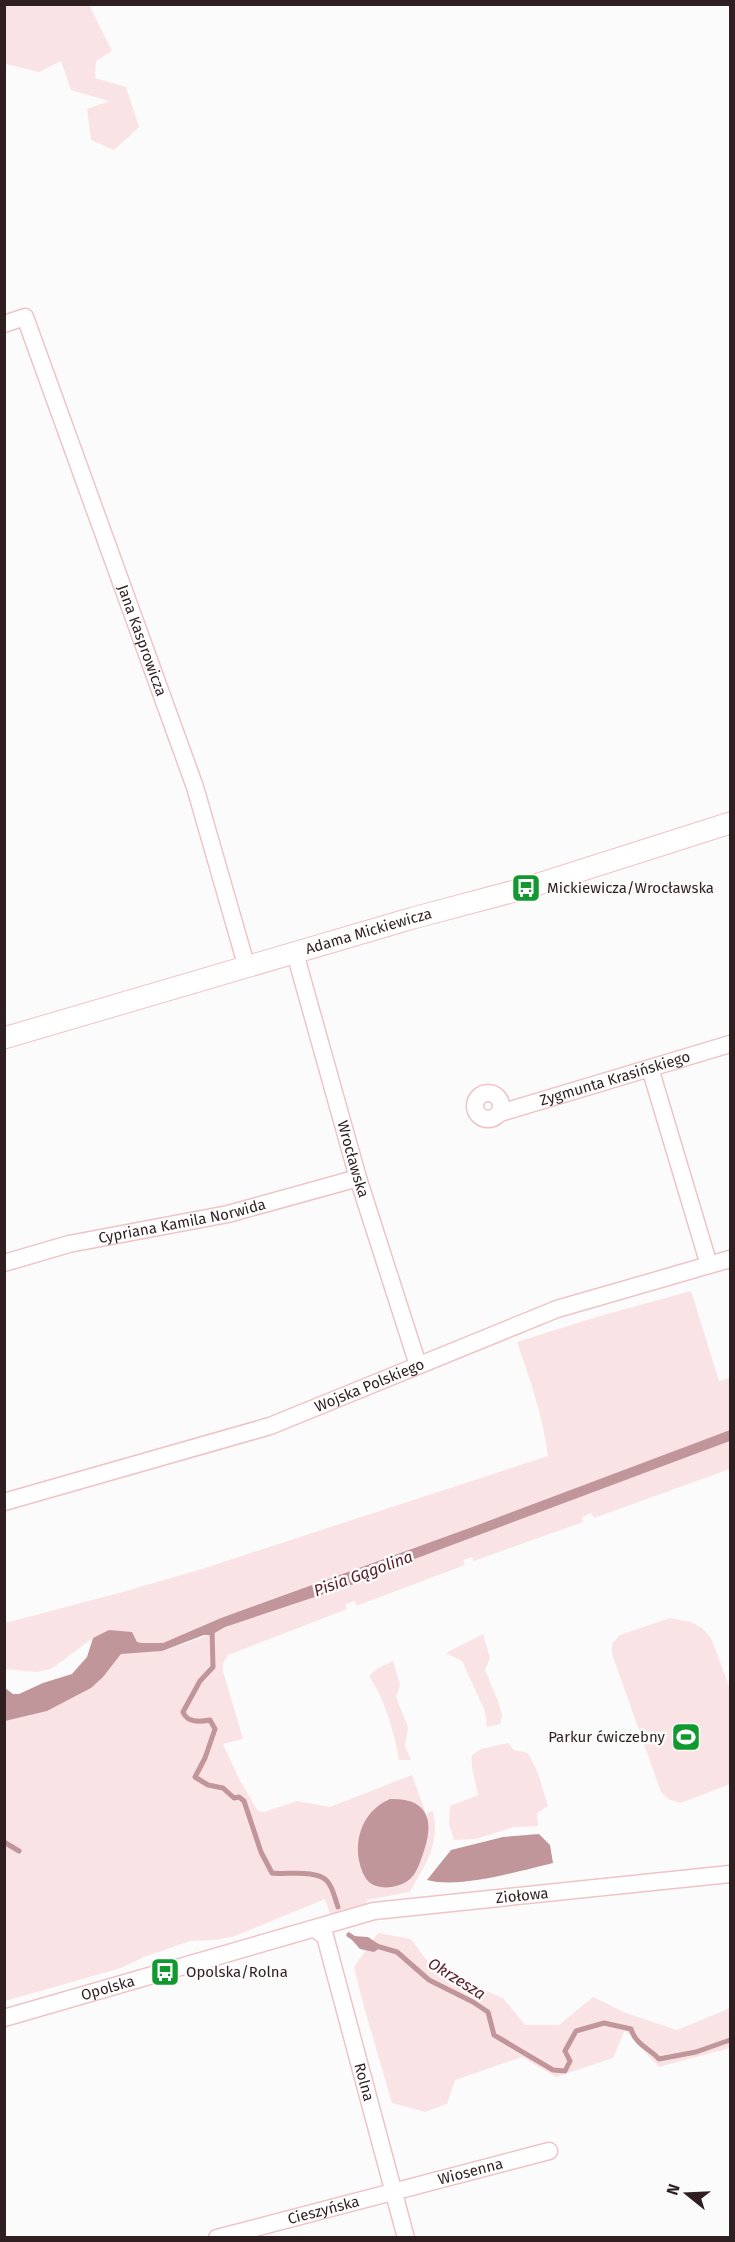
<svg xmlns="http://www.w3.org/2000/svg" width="735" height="2242" font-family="'Fira Sans',sans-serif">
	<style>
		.green { fill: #fae3e5 }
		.water { fill: #c0969a }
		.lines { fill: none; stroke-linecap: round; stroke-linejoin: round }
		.stream { stroke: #c0969a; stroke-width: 5 }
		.minor-casing { stroke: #efc3c8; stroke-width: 19 }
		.tertiary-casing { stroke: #efc3c8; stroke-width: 23 }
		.minor { stroke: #fff; stroke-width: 16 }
		.tertiary { stroke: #fff; stroke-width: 21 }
		.labels { text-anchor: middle; stroke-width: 5; stroke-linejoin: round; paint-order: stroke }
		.street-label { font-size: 15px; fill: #2f1f21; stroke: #fbfbfb }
		.poi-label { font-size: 15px; fill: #2f1f21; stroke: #fbfbfb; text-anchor: start }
		.water-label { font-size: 16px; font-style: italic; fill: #59222c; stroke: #fbfbfb }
	</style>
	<rect width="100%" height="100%" fill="#fbfbfb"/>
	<g class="green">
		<polygon points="5,4 89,5 112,51 96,61 95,78 126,87 139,127 114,150 91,140 87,109 109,101 71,90 61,61 39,72 6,64 5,66"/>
		<path d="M691,1291L719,1381L730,1378V1430L475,1526L221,1618L163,1643H142L93,1638L51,1669L37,1672L5,1669V1623L119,1593L202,1569L548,1456C543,1417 530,1379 517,1342L600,1316Z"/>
		<path d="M730,1441V1469L594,1518L591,1513L582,1517L583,1522L474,1561L472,1557L463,1560L465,1565L356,1606L355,1601L345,1604L347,1609L228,1655L223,1664V1671L243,1739L223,1744L239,1779L258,1811L264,1812L297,1801L330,1807L412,1775L426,1814L417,1803L412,1878C424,1856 430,1837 427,1813L433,1811C440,1845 426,1863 410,1892L367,1900V1906L330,1914L325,1899L235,1936L216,1940L190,1941L144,1957L121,1968L5,2001V1721L47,1711L91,1688L121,1654C134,1651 149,1654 163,1650C179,1646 211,1635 225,1627L366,1580L396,1566Z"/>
		<polygon points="670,1618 691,1622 702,1628 711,1638 730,1689 730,1784 681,1803 670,1800 661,1792 612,1654 612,1644 620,1635"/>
		<polygon points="483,1634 490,1658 485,1670 498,1701 502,1715 500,1724 487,1727 485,1711 462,1661 446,1653"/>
		<path d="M393,1661L400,1685L396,1697L408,1727L405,1746L411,1760H399C394,1731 385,1700 369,1676L378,1668Z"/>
		<path d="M508,1743L514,1750L528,1753L538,1773L548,1806L537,1813L538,1826L514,1827L476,1839L454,1840L449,1824L450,1806L478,1795C476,1782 470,1767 472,1755L481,1749Z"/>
		<polygon points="378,1933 411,1939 433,1969 503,1998 525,2025 559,2025 593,1997 626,2013 677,2030 730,2008 730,2048 659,2067 625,2030 613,2058 556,2077 522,2057 455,2080 447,2104 425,2112 392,2103 364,2007 354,1967"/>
	</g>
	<g class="water">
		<polygon points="730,1430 730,1441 396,1566 366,1580 225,1627 211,1635 204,1635 162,1651 121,1654 103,1677 91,1688 47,1711 5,1721 5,1688 13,1694 19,1694 43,1683 72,1674 87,1657 93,1638 109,1630 132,1632 137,1642 142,1643 163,1643 221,1618 475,1526"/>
		<path d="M390,1799C429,1798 435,1821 423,1854C420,1862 417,1873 410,1879C399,1889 373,1892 365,1877C350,1849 359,1812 390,1799Z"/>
		<path d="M539,1834L550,1845L553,1863C519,1871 460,1889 427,1880L451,1850L503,1837Z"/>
		<polygon points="353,1936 368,1937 380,1945 380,1948 374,1952 360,1949 352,1940"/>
	</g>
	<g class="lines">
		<g class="stream">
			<path d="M212,1630L213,1667L200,1681L183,1712C187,1723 200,1722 210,1720L215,1729L205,1758L195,1777L208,1785L223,1788L234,1798L239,1797L244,1801L261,1852L272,1873C285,1875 317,1869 327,1881C333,1887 335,1899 338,1907"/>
			<polyline points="4,1842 19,1851"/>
			<polyline points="349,1935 358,1941"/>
			<path d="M373,1945L397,1952L429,1980L473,2002L488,2012L494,2035L553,2070L565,2071L570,2061L565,2051L576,2031L604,2023L631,2029C636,2045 649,2048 659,2059L696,2052L730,2040"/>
		</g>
		<g class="minor-casing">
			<g id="minor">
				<path id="s1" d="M4,324L25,317L195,787L247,968"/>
				<path id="s2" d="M295,953L358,1178L418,1365"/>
				<polyline points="650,1068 709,1265"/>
				<circle cx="488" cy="1106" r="13"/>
				<path id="s3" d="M500,1113L730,1044"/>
				<path id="s4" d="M4,1263L69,1244L228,1214L358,1178"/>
				<path id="s5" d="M4,1502L270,1426L557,1309L730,1259"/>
				<path id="s6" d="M316,1930L325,1936L406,2238"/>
				<path id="s7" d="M4,2018L374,1911L730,1874"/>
				<path id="s8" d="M217,2238L549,2151"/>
			</g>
		</g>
		<g class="tertiary-casing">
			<g id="tertiary">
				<path id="s9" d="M4,1038L413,918L526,888L730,823"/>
			</g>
		</g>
		<use href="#minor" class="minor"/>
		<use href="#tertiary" class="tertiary"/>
	</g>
	<defs>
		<g id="bus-square" transform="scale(1.5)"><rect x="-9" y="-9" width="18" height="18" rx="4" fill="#11992f" stroke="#fbfbfb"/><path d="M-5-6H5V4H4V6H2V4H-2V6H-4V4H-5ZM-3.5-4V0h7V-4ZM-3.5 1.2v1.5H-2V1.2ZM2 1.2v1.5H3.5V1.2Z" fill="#fff"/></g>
		<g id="stadium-square" transform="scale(1.5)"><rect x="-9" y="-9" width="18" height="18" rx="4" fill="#11992f" stroke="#fbfbfb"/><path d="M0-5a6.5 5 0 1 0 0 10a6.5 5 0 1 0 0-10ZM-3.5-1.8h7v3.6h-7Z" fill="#fff"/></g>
	</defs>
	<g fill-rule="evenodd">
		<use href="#bus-square" x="526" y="888"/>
		<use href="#stadium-square" x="686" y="1737"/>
		<use href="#bus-square" x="165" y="1972"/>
	</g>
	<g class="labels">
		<g class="street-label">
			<text dy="5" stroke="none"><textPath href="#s1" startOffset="366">Jana Kasprowicza</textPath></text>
			<text dy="5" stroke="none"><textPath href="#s9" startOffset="380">Adama Mickiewicza</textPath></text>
			<text dy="5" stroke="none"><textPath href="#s3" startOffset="120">Zygmunta Krasińskiego</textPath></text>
			<text dy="5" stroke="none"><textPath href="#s2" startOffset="214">Wrocławska</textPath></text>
			<text dy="5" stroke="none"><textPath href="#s4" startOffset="183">Cypriana Kamila Norwida</textPath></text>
			<text dy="5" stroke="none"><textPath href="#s5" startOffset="384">Wojska Polskiego</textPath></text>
			<text dy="5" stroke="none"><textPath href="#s7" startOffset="534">Ziołowa</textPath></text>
			<text dy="5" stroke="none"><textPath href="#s7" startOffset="108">Opolska</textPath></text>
			<text dy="5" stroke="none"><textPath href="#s6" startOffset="162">Rolna</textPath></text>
			<text dy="5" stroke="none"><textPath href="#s8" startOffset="262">Wiosenna</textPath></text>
			<text dy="5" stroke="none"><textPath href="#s8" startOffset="110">Cieszyńska</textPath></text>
		</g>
		<g class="poi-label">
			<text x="547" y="893">Mickiewicza/Wrocławska</text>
			<text x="665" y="1742" text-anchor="end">Parkur ćwiczebny</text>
			<text x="186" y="1977">Opolska/Rolna</text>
		</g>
		<g class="water-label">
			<text transform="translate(363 1573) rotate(-20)" y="6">Pisia Gągolina</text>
			<text transform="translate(457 1978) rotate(32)" y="6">Okrzesza</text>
		</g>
	</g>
	<rect width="735" height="2242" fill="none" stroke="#2f1f21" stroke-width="12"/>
	<g transform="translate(687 2194) rotate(288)" stroke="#fbfbfb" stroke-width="4.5" paint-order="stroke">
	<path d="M0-4.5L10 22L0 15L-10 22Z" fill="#2f1f21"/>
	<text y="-9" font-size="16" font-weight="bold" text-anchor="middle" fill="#2f1f21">N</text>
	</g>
</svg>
